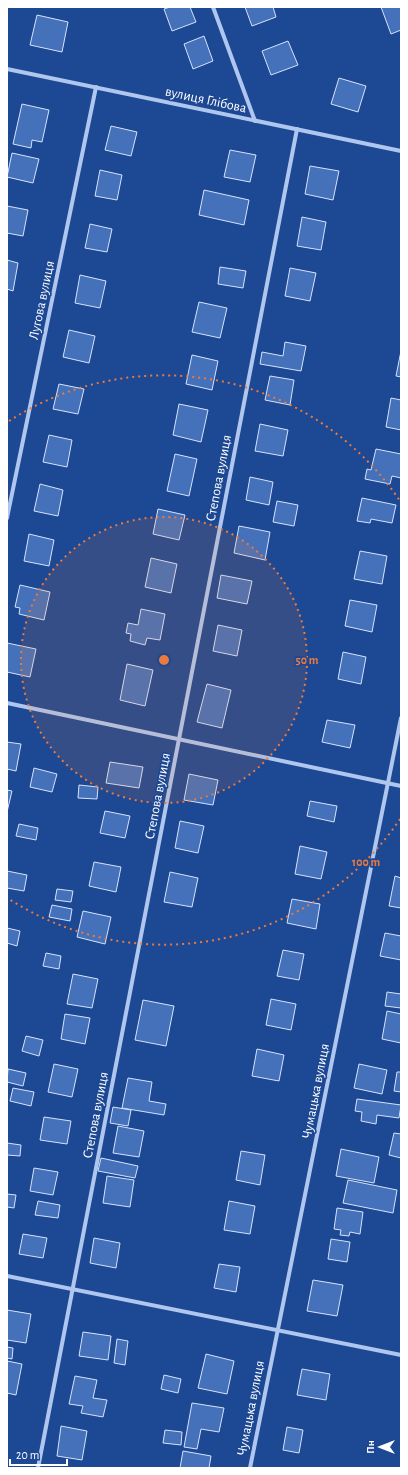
<svg xmlns="http://www.w3.org/2000/svg" width="408" height="1475" font-family="'Alegreya Sans',sans-serif">
	<style>
		.building { fill: #4571ba; stroke: #d5e3fa }
		.lines { fill: none; stroke-linecap: round; stroke-linejoin: round }
		.minor { stroke: #afc7ef; stroke-width: 4 }
		.ring { fill: none; stroke: #ed7a3d; stroke-width: 2; stroke-dasharray: 2 4 }
		.labels { text-anchor: middle; stroke-width: 3.5; stroke-linejoin: round; paint-order: stroke }
		.street-label { font-size: 14px; fill: #fff; stroke: #1d4893 }
		.centre { fill: #ed7a3d; stroke: #1d4893; stroke-width: 2 }
		.ring-label { font-size: 12px; text-anchor: middle; font-weight: bold; fill: #ed7a3d; stroke: #1d4893; stroke-width: 3.5; stroke-linejoin: round; paint-order: stroke }
	</style>
	<rect width="100%" height="100%" fill="#1d4893"/>
	<g class="building">
		<polygon points="170,7 190,7 196,22 172,31 164,9"/>
		<polygon points="245,7 273,7 276,17 252,26"/>
		<polygon points="381,7 401,7 401,30 391,34"/>
		<polygon points="37,15 68,22 62,52 30,45"/>
		<polygon points="204,36 213,61 193,69 184,44"/>
		<polygon points="288,41 298,65 271,75 262,51"/>
		<polygon points="339,78 366,86 358,112 331,104"/>
		<polygon points="22,104 49,110 42,142 32,140 31,148 13,144"/>
		<polygon points="111,126 137,132 131,156 105,150"/>
		<polygon points="230,150 256,155 250,182 224,177"/>
		<polygon points="12,153 39,159 33,183 7,177"/>
		<polygon points="310,166 339,171 333,200 305,194"/>
		<polygon points="100,170 122,175 117,200 95,196"/>
		<polygon points="204,190 249,200 244,225 199,215"/>
		<polygon points="7,206 28,210 23,236 7,233"/>
		<polygon points="302,217 326,222 321,250 297,246"/>
		<polygon points="90,224 112,229 107,252 85,248"/>
		<polygon points="7,260 18,263 13,291 7,289"/>
		<polygon points="220,267 246,271 243,288 218,284"/>
		<polygon points="290,268 316,273 310,301 285,296"/>
		<polygon points="80,275 106,281 100,308 75,303"/>
		<polygon points="199,302 227,308 220,338 192,332"/>
		<polygon points="69,330 95,336 89,363 63,357"/>
		<polygon points="285,342 306,346 301,371 260,364 262,352 283,356"/>
		<polygon points="401,351 401,377 396,376"/>
		<polygon points="192,355 218,361 212,390 186,384"/>
		<polygon points="270,376 294,380 290,405 265,400"/>
		<polygon points="59,384 84,389 78,414 53,409"/>
		<polygon points="391,398 401,400 401,430 386,427"/>
		<polygon points="179,404 208,410 201,442 173,435"/>
		<polygon points="260,424 288,430 283,456 255,451"/>
		<polygon points="49,435 72,440 67,467 43,462"/>
		<polygon points="376,449 401,454 401,478 392,476 390,484 365,479 367,469 371,470"/>
		<polygon points="175,454 197,459 189,496 167,491"/>
		<polygon points="250,477 273,482 269,505 246,500"/>
		<polygon points="40,484 63,490 58,516 34,511"/>
		<polygon points="362,498 396,505 392,523 371,519 370,523 357,521"/>
		<polygon points="277,501 298,505 294,526 273,522"/>
		<polygon points="158,509 185,515 179,540 153,534"/>
		<polygon points="239,526 270,532 265,560 234,553"/>
		<polygon points="29,534 54,540 49,566 24,561"/>
		<polygon points="360,551 387,556 382,584 354,579"/>
		<polygon points="151,558 177,564 171,593 145,587"/>
		<polygon points="221,575 252,581 247,604 217,598"/>
		<polygon points="20,585 50,592 44,620 19,614 20,608 15,607"/>
		<polygon points="350,600 377,605 372,632 345,626"/>
		<polygon points="141,609 165,614 160,640 147,638 145,645 130,641 131,634 126,633 128,623 138,625"/>
		<polygon points="218,625 242,630 237,656 213,651"/>
		<polygon points="7,643 36,649 30,677 7,672"/>
		<polygon points="343,652 366,657 361,684 338,679"/>
		<polygon points="127,664 153,670 145,706 120,700"/>
		<polygon points="207,684 231,690 222,728 197,722"/>
		<polygon points="327,720 355,725 350,748 322,742"/>
		<polygon points="7,742 21,744 16,771 7,769"/>
		<polygon points="110,762 143,767 139,788 106,783"/>
		<polygon points="34,768 57,774 52,792 30,787"/>
		<polygon points="189,774 218,780 213,805 184,800"/>
		<polygon points="79,785 98,787 97,799 78,798"/>
		<polygon points="7,790 12,791 7,812"/>
		<polygon points="310,801 337,806 334,822 307,816"/>
		<polygon points="105,811 130,816 125,838 100,833"/>
		<polygon points="180,821 204,826 198,853 175,848"/>
		<polygon points="19,824 38,828 36,840 16,836"/>
		<polygon points="300,846 327,852 321,879 295,874"/>
		<polygon points="94,862 121,867 116,892 89,886"/>
		<polygon points="7,871 27,875 24,891 7,888"/>
		<polygon points="170,872 198,878 192,907 164,902"/>
		<polygon points="395,876 401,878 401,908 389,906"/>
		<polygon points="57,889 73,891 71,902 55,900"/>
		<polygon points="292,899 320,904 316,929 287,923"/>
		<polygon points="52,905 72,909 70,921 49,917"/>
		<polygon points="83,911 111,917 105,944 77,937"/>
		<polygon points="7,928 20,931 17,946 7,943"/>
		<polygon points="385,933 401,936 401,960 380,956"/>
		<polygon points="283,950 304,954 299,980 277,976"/>
		<polygon points="46,953 61,956 59,969 43,966"/>
		<polygon points="73,974 98,979 92,1008 67,1004"/>
		<polygon points="387,992 401,994 401,1008 385,1006"/>
		<polygon points="271,999 296,1004 291,1030 266,1025"/>
		<polygon points="143,1000 174,1006 166,1046 135,1040"/>
		<polygon points="387,1011 401,1014 401,1043 382,1039"/>
		<polygon points="65,1014 90,1018 85,1044 61,1039"/>
		<polygon points="26,1036 43,1040 39,1056 22,1051"/>
		<polygon points="257,1049 284,1055 279,1081 252,1076"/>
		<polygon points="54,1064 78,1069 72,1097 48,1092"/>
		<polygon points="359,1064 387,1070 382,1094 354,1088"/>
		<polygon points="8,1069 26,1073 23,1086 7,1082"/>
		<polygon points="397,1072 401,1072 401,1092 394,1091"/>
		<polygon points="128,1078 152,1082 149,1101 166,1104 164,1115 122,1108"/>
		<polygon points="13,1088 34,1092 31,1106 10,1101"/>
		<polygon points="357,1099 401,1105 399,1118 377,1115 376,1124 361,1121 362,1112 355,1111"/>
		<polygon points="113,1107 131,1110 128,1126 110,1123"/>
		<polygon points="44,1117 71,1121 67,1144 40,1140"/>
		<polygon points="118,1126 144,1131 139,1157 113,1153"/>
		<polygon points="394,1133 401,1134 401,1158 389,1155"/>
		<polygon points="7,1143 21,1145 20,1156 7,1155"/>
		<polygon points="341,1149 379,1157 374,1183 336,1176"/>
		<polygon points="241,1151 265,1155 260,1185 236,1180"/>
		<polygon points="101,1158 138,1166 135,1178 98,1171"/>
		<polygon points="34,1168 58,1172 53,1195 30,1191"/>
		<polygon points="107,1176 134,1180 130,1207 103,1203"/>
		<polygon points="348,1180 397,1190 393,1213 343,1203"/>
		<polygon points="7,1194 16,1195 14,1208 7,1207"/>
		<polygon points="38,1201 60,1205 58,1218 35,1215"/>
		<polygon points="229,1201 255,1206 250,1234 224,1230"/>
		<polygon points="337,1208 363,1212 360,1234 350,1232 349,1236 340,1235 341,1230 334,1229"/>
		<polygon points="23,1234 47,1238 43,1258 19,1254"/>
		<polygon points="94,1238 120,1243 116,1268 90,1263"/>
		<polygon points="331,1239 350,1242 347,1262 328,1259"/>
		<polygon points="219,1264 240,1267 236,1292 214,1288"/>
		<polygon points="313,1280 343,1285 337,1316 307,1311"/>
		<polygon points="7,1310 31,1314 26,1343 7,1340"/>
		<polygon points="83,1332 111,1336 108,1360 79,1356"/>
		<polygon points="117,1339 128,1341 125,1365 114,1363"/>
		<polygon points="7,1347 13,1348 12,1359 7,1358"/>
		<polygon points="206,1354 234,1361 227,1394 198,1388"/>
		<polygon points="7,1361 22,1364 16,1395 7,1393"/>
		<polygon points="302,1369 330,1374 326,1400 297,1395"/>
		<polygon points="164,1375 181,1379 178,1393 161,1389"/>
		<polygon points="75,1376 97,1380 93,1398 107,1400 103,1417 81,1413 83,1406 69,1404"/>
		<polygon points="192,1403 224,1408 219,1432 201,1429 197,1449 184,1447"/>
		<polygon points="61,1426 87,1431 82,1460 57,1456"/>
		<polygon points="287,1427 303,1430 299,1453 283,1450"/>
		<polygon points="165,1430 182,1432 181,1445 163,1443"/>
		<polygon points="183,1451 211,1456 209,1468 180,1468"/>
	</g>
	<g class="lines">
		<g class="minor">
			<polyline points="213,7 255,121"/>
			<polyline points="7,69 401,151"/>
			<polyline points="7,518 96,87"/>
			<polyline points="7,703 401,786"/>
			<polyline points="7,1276 401,1355"/>
			<polyline points="38,1468 297,129"/>
			<polyline points="250,1468 401,718"/>
		</g>
	</g>
	<circle cx="164" cy="660" r="143" fill="#ed7a3d" fill-opacity=".12"/>
	<g class="ring">
		<circle cx="164" cy="660" r="143"/>
		<path d="M400 819A285 285 0 0 1 9 899M9 421A285 285 0 0 1 400 501"/>
	</g>
	<g class="labels">
		<g class="street-label">
			<text transform="translate(206 99) rotate(12)" y="5">вулиця Глібова</text>
			<text transform="translate(41 300) rotate(-78)" y="5">Лугова вулиця</text>
			<text transform="translate(218 478) rotate(-79)" y="5">Степова вулиця</text>
			<text transform="translate(157 796) rotate(-79)" y="5">Степова вулиця</text>
			<text transform="translate(315 1091) rotate(-79)" y="5">Чумацька вулиця</text>
			<text transform="translate(95 1115) rotate(-79)" y="5">Степова вулиця</text>
			<text transform="translate(250 1408) rotate(-79)" y="5">Чумацька вулиця</text>
		</g>
	</g>
	<circle cx="164" cy="660" r="6" class="centre"/>
	<g class="ring-label">
		<text x="307" y="664">50 m</text>
		<text x="366" y="866">100 m</text>
	</g>
	<rect width="408" height="1475" fill="none" stroke="#ffffff" stroke-width="16"/>
	<g transform="translate(380 1447) rotate(270)" stroke="#1d4893" stroke-width="3" paint-order="stroke">
	<path d="M0-3L7 15L0 10L-7 15Z" fill="#ffffff"/>
	<text y="-6" font-size="11" font-weight="bold" text-anchor="middle" fill="#ffffff">Пн</text>
	</g>
	<path d="M10 1459v6h57v-6" fill="none" stroke="#ffffff" stroke-width="2"/>
	<text x="16" y="1459" font-size="12" fill="#ffffff" stroke="#1d4893" stroke-width="3" paint-order="stroke">20 m</text>
</svg>
